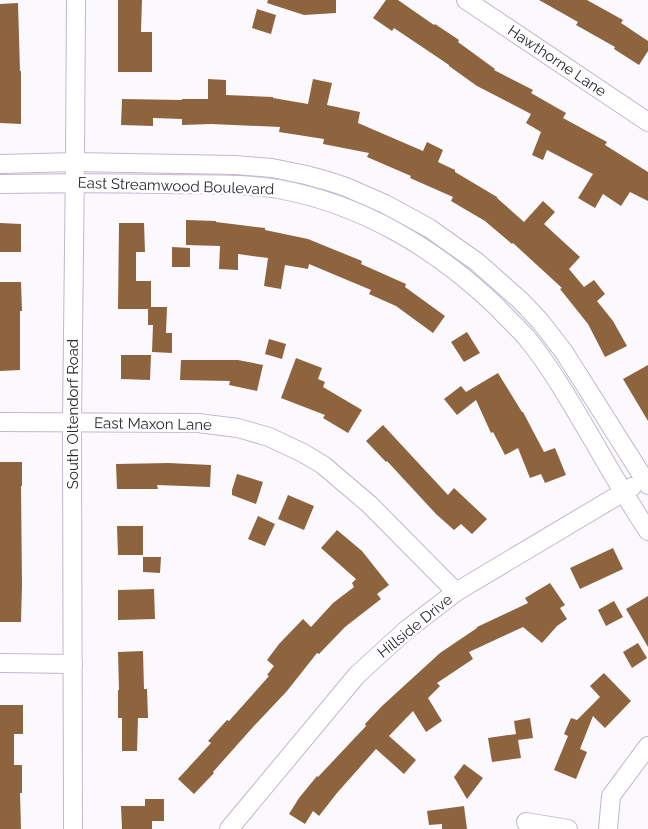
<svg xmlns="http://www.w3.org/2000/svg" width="648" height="829" font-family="Raleway,sans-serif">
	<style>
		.building { fill: #8e643e }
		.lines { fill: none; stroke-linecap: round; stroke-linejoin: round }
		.minor-casing { stroke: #c2b7ce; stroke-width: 20 }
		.minor { stroke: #fff; stroke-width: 18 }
		.labels { text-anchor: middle; stroke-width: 5; stroke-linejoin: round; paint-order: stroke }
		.street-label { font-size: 15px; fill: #2c2831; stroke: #fff }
	</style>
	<rect width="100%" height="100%" fill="#fbf9fe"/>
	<g class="building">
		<polygon points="118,0 142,0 141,32 152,32 152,72 118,72"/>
		<polygon points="268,0 336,0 336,13 304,15 267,3"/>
		<polygon points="386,0 398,0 434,25 435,24 459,40 458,42 495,69 494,70 533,90 531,93 566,113 563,118 607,142 605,145 648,172 648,201 630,192 621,206 603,194 595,208 578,198 593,174 547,150 543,160 532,155 541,132 526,123 531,114 477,86 449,66 449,65 394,28 392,31 373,18"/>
		<polygon points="539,0 587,0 623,20 621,23 648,41 648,51 639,65 614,49 615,47 576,25 578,22"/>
		<polygon points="18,3 20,71 21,71 21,124 0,123 0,4"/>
		<polygon points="257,9 276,15 271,34 252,28"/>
		<polygon points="208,79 226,80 226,95 273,97 273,98 308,104 313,79 332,83 327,105 360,112 358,123 423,151 427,142 443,150 438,162 455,170 455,172 497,197 497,198 524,222 543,201 555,212 544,224 580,257 569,269 584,287 594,280 605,294 597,301 613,321 627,346 605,357 588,324 560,289 562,288 513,243 512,244 485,221 451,201 453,197 410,178 411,176 367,157 369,153 323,144 324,139 279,132 280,127 211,124 182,125 182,119 153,118 153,126 121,125 122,99 182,100 182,99 208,99"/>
		<polygon points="186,220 216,221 216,222 265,228 265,230 308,239 362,261 361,264 406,284 405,287 445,316 433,333 396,306 369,294 371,290 309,264 308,269 285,265 281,289 264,286 268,258 238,254 238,270 219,269 220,246 186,245"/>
		<polygon points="0,223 21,224 21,252 0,252"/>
		<polygon points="119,223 144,223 145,252 136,252 136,281 151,281 151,307 167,307 166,333 172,333 172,353 152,352 153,325 148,325 148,309 118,309"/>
		<polygon points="172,247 190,248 190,267 172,267"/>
		<polygon points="0,282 21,282 22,311 20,311 20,370 0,371"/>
		<polygon points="467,332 480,353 464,362 451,342"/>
		<polygon points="269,339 286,344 282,359 265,354"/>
		<polygon points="121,355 151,355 150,380 121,379"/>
		<polygon points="296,358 322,368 318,379 325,382 323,387 362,410 348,433 323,418 325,415 281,398"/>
		<polygon points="181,360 238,360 263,365 257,391 229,385 230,381 180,380"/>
		<polygon points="648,365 648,421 623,379"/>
		<polygon points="498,373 522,412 523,412 544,452 555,448 566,475 545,483 541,474 530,478 518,448 505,455 493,432 491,433 476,400 457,415 444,399 461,386 466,392"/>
		<polygon points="383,425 448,495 454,488 487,519 472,534 461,524 454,530 436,514 387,461 386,462 366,441"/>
		<polygon points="0,462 22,462 22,486 21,486 22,585 21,622 0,622"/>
		<polygon points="168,463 211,465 210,487 157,485 158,489 117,489 116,464"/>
		<polygon points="237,474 263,482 256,504 232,495 232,490"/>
		<polygon points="288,495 314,506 304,530 278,519"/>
		<polygon points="258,516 275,524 265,546 248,539"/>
		<polygon points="117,526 143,526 143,555 118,555"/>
		<polygon points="337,530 362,551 389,585 377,594 381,599 345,627 319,654 317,653 287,691 253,727 213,772 214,773 194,794 178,779 211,743 208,741 227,720 229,721 269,676 267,675 274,666 267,660 279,644 303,619 311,627 333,603 354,587 352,583 356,579 321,548"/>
		<polygon points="613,548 623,569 580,589 570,568"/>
		<polygon points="143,557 161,557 160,573 143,572"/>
		<polygon points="550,583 565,605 560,608 567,619 557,626 542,643 523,627 469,652 473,659 437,683 440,686 428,698 442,721 426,732 413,711 389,736 416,760 404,774 376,749 337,793 319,816 313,811 305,824 289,814 299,798 317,776 318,777 366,726 365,724 382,706 440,653 477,628 477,627 528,603 525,598"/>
		<polygon points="154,589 155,619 118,620 118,590"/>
		<polygon points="648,596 648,647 626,609"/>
		<polygon points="614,601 623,617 606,626 598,610"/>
		<polygon points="638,643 647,658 632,668 623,652"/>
		<polygon points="143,651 144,689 147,689 148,718 138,718 137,751 122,751 122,718 118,718 118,690 119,690 118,652"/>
		<polygon points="604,673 631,701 605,728 593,716 580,749 587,752 576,779 554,770 568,736 564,734 571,718 577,720 600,697 590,686"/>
		<polygon points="0,705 23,705 23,734 14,734 14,765 22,765 22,793 20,793 21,829 0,829"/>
		<polygon points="530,718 533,738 518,740 521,758 492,762 488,738 516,734 514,721"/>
		<polygon points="464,764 483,778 467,799 454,777"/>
		<polygon points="145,799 164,799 164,821 152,821 152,829 122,829 121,806 145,806"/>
		<polygon points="464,806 467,829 442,829 442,824 429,825 427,811"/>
	</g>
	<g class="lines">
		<g class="minor-casing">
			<g id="minor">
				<polyline points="466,0 648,122"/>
				<polyline points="0,164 75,162 235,165 272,168 306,175 328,181 346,187 385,204 429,228 477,262 520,300 540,321 564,352 648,485"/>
				<path d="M0,184C56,183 113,183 169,184C205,185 242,183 278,189C362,204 437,249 498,308C507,318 517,327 526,337C553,370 572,405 594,442C611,472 629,502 648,531"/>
				<polyline points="0,422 198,423 238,428 269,437 303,453 323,465 369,504 456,592"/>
				<polyline points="0,663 73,664"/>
				<polyline points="526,822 568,829"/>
				<polyline points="73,829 72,423 75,162 76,0"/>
				<polyline points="229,829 357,675 405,631 456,592 632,487"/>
				<polyline points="608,829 611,796 648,746"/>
			</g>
		</g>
		<use href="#minor" class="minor"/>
	</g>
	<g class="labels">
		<g class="street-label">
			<text transform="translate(557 61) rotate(34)" y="5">Hawthorne Lane</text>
			<text transform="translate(176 186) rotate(2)" y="5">East Streamwood Boulevard</text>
			<text transform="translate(73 414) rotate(-90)" y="5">South Oltendorf Road</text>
			<text transform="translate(153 424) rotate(1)" y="5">East Maxon Lane</text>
			<text transform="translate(415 626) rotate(-39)" y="5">Hillside Drive</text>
		</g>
	</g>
</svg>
